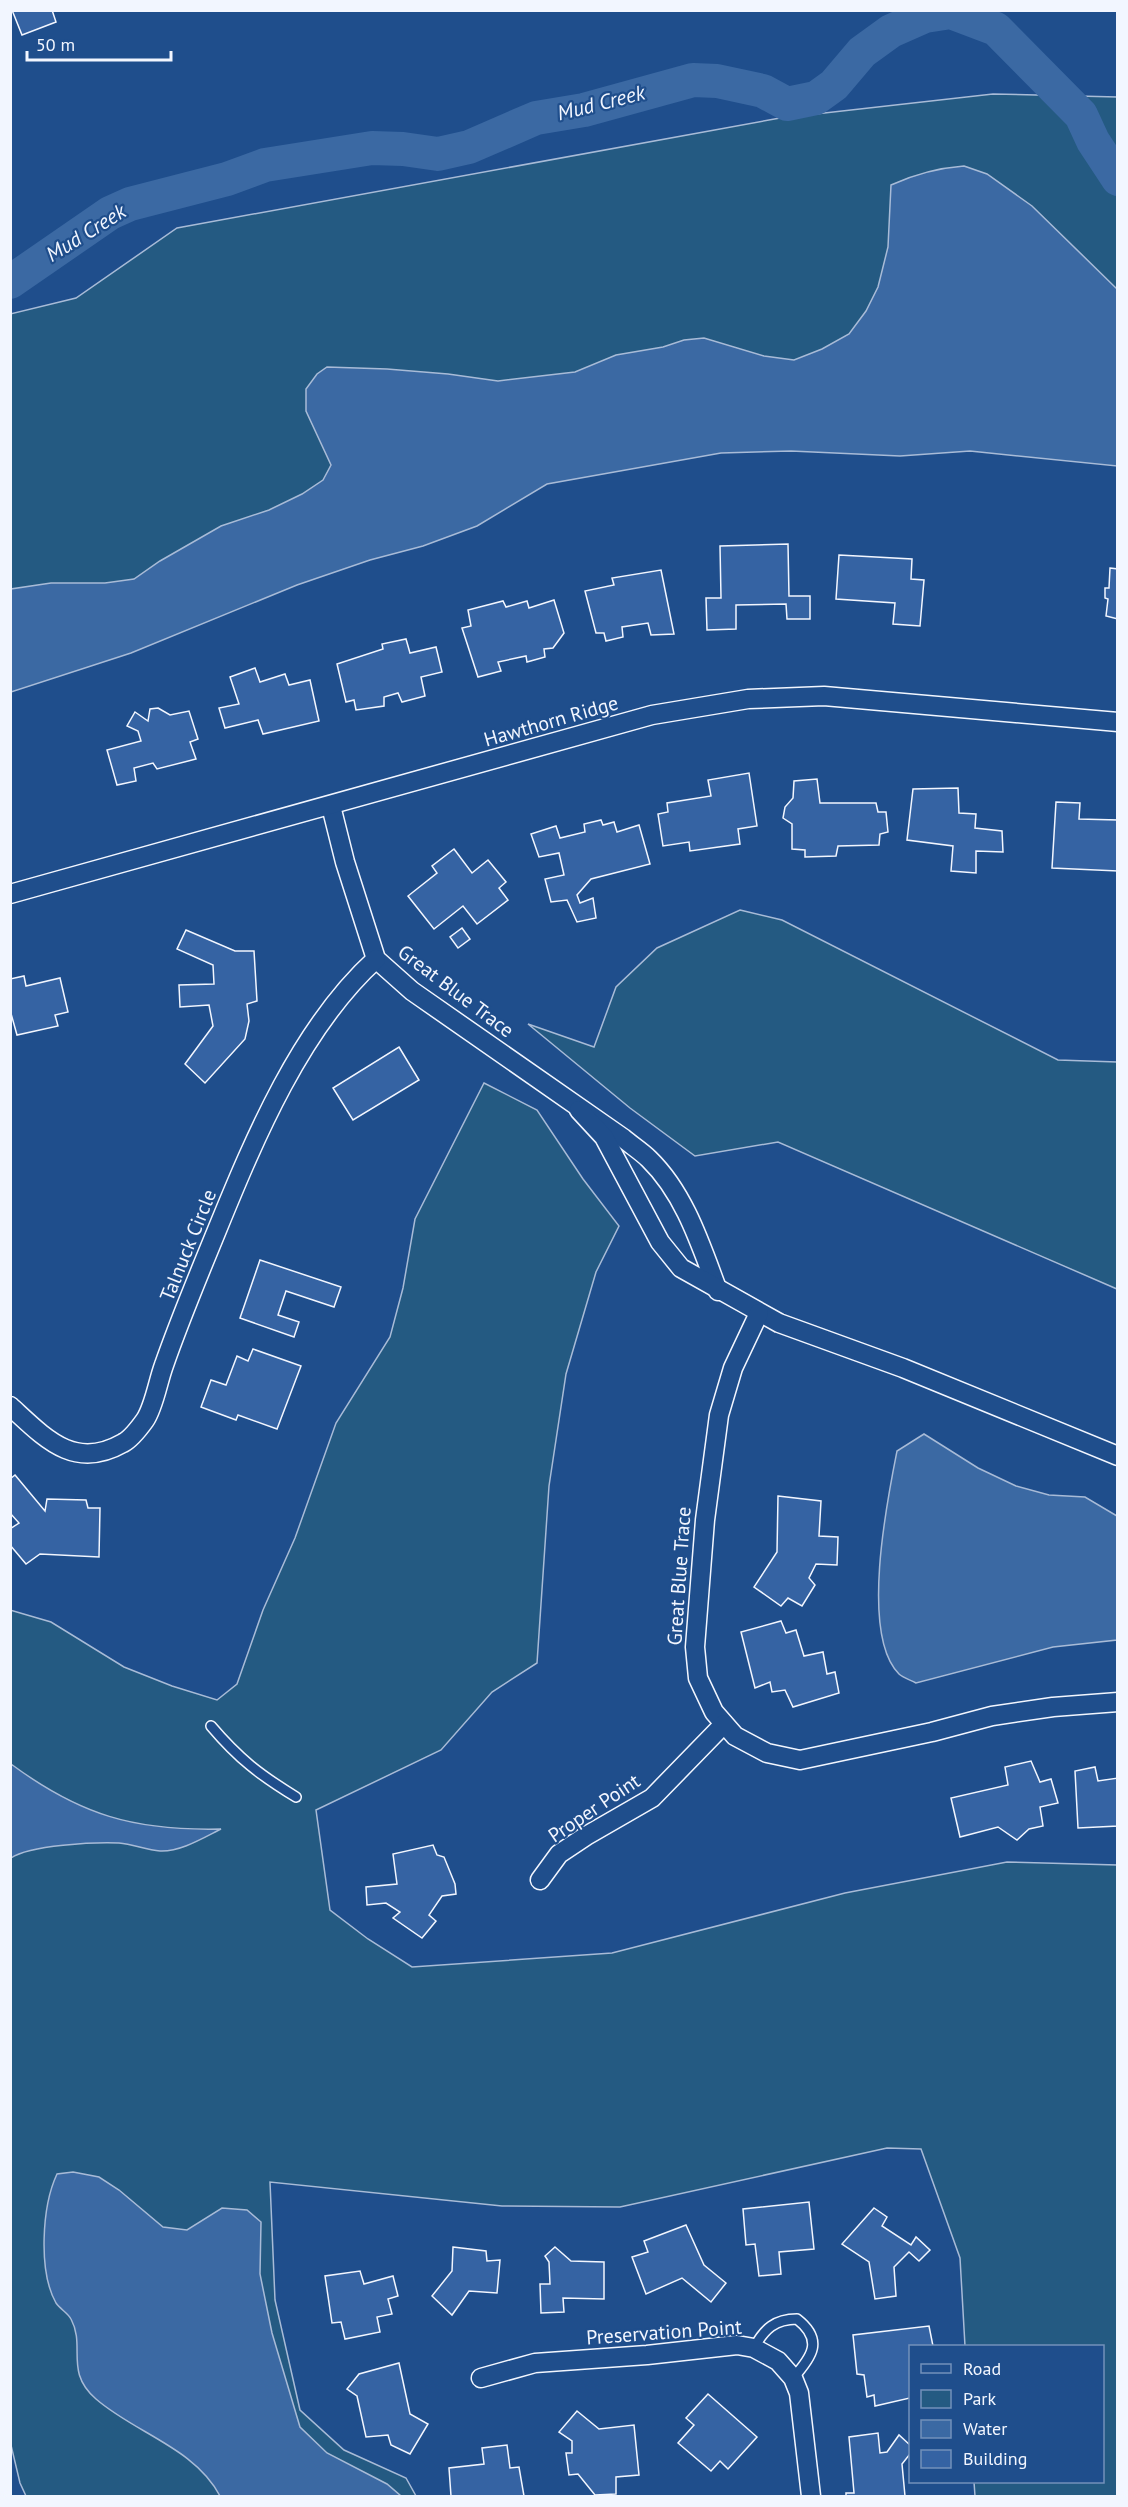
<svg xmlns="http://www.w3.org/2000/svg" width="1128" height="2507" font-family="'PT Sans',sans-serif">
	<style>
		.green { fill: #245a82; stroke: #a8bbd7; stroke-width: 1.5 }
		.water { fill: #3b69a3; stroke: #a8bbd7; stroke-width: 1.5 }
		.lines { fill: none; stroke-linecap: round; stroke-linejoin: round }
		.river { stroke: #3b69a3; stroke-width: 34 }
		.building { fill: #3563a3; stroke: #f2f6ff; stroke-width: 1.5 }
		.lane-casing { stroke: #f2f6ff; stroke-width: 12 }
		.street-casing { stroke: #f2f6ff; stroke-width: 21 }
		.lane { stroke: #1f4e8c; stroke-width: 9 }
		.street { stroke: #1f4e8c; stroke-width: 18 }
		.labels { text-anchor: middle; stroke-width: 4.5; stroke-linejoin: round; paint-order: stroke }
		.street-label { font-size: 20px; fill: #f2f6ff; stroke: #1f4e8c }
		.water-label { font-size: 21px; font-style: italic; fill: #f2f6ff; stroke: #1f4e8c }
	</style>
	<rect width="100%" height="100%" fill="#1f4e8c"/>
	<g class="green">
		<polygon points="993,94 1117,97 1117,454 821,434 610,446 11,671 10,314 76,298 177,228 780,118"/>
		<polygon points="740,910 782,920 1058,1060 1117,1062 1117,1289 778,1142 695,1156 630,1108 528,1024 594,1047 616,987 657,948"/>
		<polygon points="484,1083 537,1110 583,1179 619,1226 596,1272 566,1374 549,1486 537,1663 492,1692 441,1750 316,1810 330,1910 368,1939 412,1967 612,1953 845,1893 1007,1862 1117,1865 1117,2496 975,2496 974,2482 1102,2482 1102,2346 965,2346 960,2258 921,2149 887,2148 620,2207 502,2206 270,2182 275,2300 300,2410 344,2450 406,2478 416,2496 26,2496 20,2483 10,2441 10,1610 51,1622 124,1667 172,1686 217,1700 237,1684 263,1610 295,1538 336,1423 390,1337 403,1288 415,1219"/>
	</g>
	<g class="water">
		<path d="M964,166L987,174L1032,206L1117,289V466L970,451L900,456L791,451L721,453L547,484L477,526L423,546L370,560L297,585L131,653L11,692V589L51,583H105L134,579L160,561L221,526L269,510L302,494L323,480L331,465L306,411V389L317,374L327,367L387,369L448,374L498,381L575,372L616,355L663,347L684,340L704,338L764,356L794,360L822,349L849,334L866,311L878,287L888,247L891,185C915,174 938,168 964,166Z"/>
		<path d="M924,1434L978,1468L1016,1486L1049,1495L1085,1497L1117,1516V1640L1053,1647L916,1683C911,1680 903,1678 899,1674C860,1635 887,1501 897,1451Z"/>
		<path d="M11,1764C80,1815 134,1831 221,1829C203,1838 180,1852 160,1851C146,1850 133,1844 119,1843C95,1842 30,1845 11,1858Z"/>
		<path d="M73,2172L99,2177L119,2190L163,2227L187,2230L222,2208L247,2210L261,2222L260,2274L272,2333L300,2427L327,2453L387,2484L401,2496H220C195,2448 135,2433 96,2399C64,2371 86,2347 71,2319C68,2313 60,2309 56,2303C38,2271 42,2206 57,2174Z"/>
	</g>
	<g class="lines">
		<polyline class="river" points="10,282 110,213 130,204 227,179 265,165 372,148 403,149 438,154 469,147 536,118 584,110 693,80 717,81 763,91 787,104 816,98 834,85 862,52 891,31 925,16 951,12 996,29 1081,115 1093,141 1118,179"/>
	</g>
	<g class="building">
		<polygon points="12,10 52,10 56,22 22,35"/>
		<polygon points="788,544 789,596 810,596 810,619 787,619 786,604 736,605 736,629 707,630 706,598 721,598 720,546"/>
		<polygon points="839,555 912,559 911,579 924,580 920,626 893,624 895,603 836,599"/>
		<polygon points="1110,568 1118,569 1118,619 1106,616 1108,599 1105,598 1105,588 1109,588"/>
		<polygon points="661,570 674,634 651,635 648,623 622,627 623,637 606,641 604,633 596,633 585,591 614,585 612,578"/>
		<polygon points="554,600 564,633 553,648 544,649 545,657 527,662 526,656 498,662 501,671 478,677 462,628 471,626 468,610 503,601 506,607 527,601 529,608"/>
		<polygon points="406,639 410,653 436,647 442,672 421,677 425,696 402,702 398,693 384,697 384,706 356,710 354,700 346,702 337,664 383,649 382,644"/>
		<polygon points="255,668 260,682 285,674 289,685 310,680 319,721 263,734 258,720 225,728 219,708 239,704 230,677"/>
		<polygon points="158,708 170,715 189,711 198,739 190,742 196,759 157,769 153,763 134,768 136,781 117,785 107,750 141,741 138,731 127,726 135,712 148,721 150,709"/>
		<polygon points="749,773 757,826 738,829 740,844 690,851 689,842 663,846 658,814 668,812 667,803 711,796 708,780"/>
		<polygon points="817,779 820,803 876,803 878,812 886,812 888,832 880,834 879,845 838,846 836,856 805,857 805,850 792,849 792,824 783,818 785,807 793,798 794,781"/>
		<polygon points="958,788 959,813 976,814 975,828 1002,831 1003,852 976,851 976,873 951,871 953,846 907,840 913,789"/>
		<polygon points="1056,802 1080,803 1079,819 1118,820 1118,871 1052,868"/>
		<polygon points="601,820 603,825 614,822 617,832 639,825 650,864 591,879 577,895 580,903 593,898 596,918 577,922 567,900 551,902 545,879 564,875 559,853 539,857 531,834 556,826 560,838 585,832 584,824"/>
		<polygon points="454,849 472,873 488,860 506,882 499,888 508,900 477,924 463,906 434,929 408,896 437,873 432,866"/>
		<polygon points="462,928 470,939 458,948 450,937"/>
		<polygon points="186,930 235,951 254,951 257,1001 247,1004 249,1021 245,1039 205,1083 185,1064 213,1026 209,1005 180,1007 179,985 214,984 213,965 177,949"/>
		<polygon points="24,976 26,986 60,978 68,1012 55,1015 58,1026 17,1035 10,1010 10,979"/>
		<polygon points="399,1047 419,1080 353,1120 333,1088"/>
		<polygon points="260,1260 341,1287 334,1307 286,1291 278,1315 299,1322 294,1337 240,1318"/>
		<polygon points="253,1349 301,1366 277,1429 238,1415 236,1420 201,1407 211,1380 226,1385 237,1356 248,1361"/>
		<polygon points="15,1475 45,1511 47,1499 86,1500 88,1508 100,1508 99,1557 40,1554 26,1564 10,1545 10,1529 19,1523 10,1513 10,1479"/>
		<polygon points="778,1496 821,1501 819,1536 838,1537 837,1565 816,1564 809,1578 815,1585 802,1606 788,1598 781,1606 754,1587 777,1552"/>
		<polygon points="781,1621 786,1633 796,1630 804,1656 823,1652 827,1674 835,1672 839,1693 793,1707 785,1690 772,1692 770,1682 755,1688 741,1632"/>
		<polygon points="1031,1761 1040,1782 1051,1779 1058,1803 1040,1807 1043,1826 1029,1829 1017,1840 998,1827 960,1837 951,1798 1008,1785 1005,1767"/>
		<polygon points="1095,1767 1098,1781 1118,1778 1118,1826 1078,1828 1075,1771"/>
		<polygon points="433,1845 437,1855 444,1857 455,1884 456,1894 442,1896 429,1915 436,1921 422,1938 393,1918 400,1912 386,1903 367,1905 366,1887 397,1884 393,1854"/>
		<polygon points="809,2202 814,2249 779,2252 781,2274 759,2276 755,2244 746,2245 743,2209"/>
		<polygon points="874,2208 887,2217 882,2226 911,2245 916,2237 930,2250 919,2261 909,2252 894,2267 896,2296 875,2299 869,2262 842,2244"/>
		<polygon points="686,2225 704,2265 726,2283 711,2302 682,2278 646,2294 632,2257 648,2252 644,2241"/>
		<polygon points="453,2247 486,2251 487,2261 500,2260 497,2293 469,2291 452,2315 432,2296 452,2271"/>
		<polygon points="555,2247 571,2261 604,2262 604,2299 563,2298 564,2312 541,2313 540,2284 550,2284 549,2262 545,2256"/>
		<polygon points="360,2271 364,2284 393,2276 398,2296 388,2299 392,2314 377,2317 380,2332 345,2339 341,2322 332,2323 325,2276"/>
		<polygon points="929,2326 933,2346 910,2346 910,2398 875,2406 874,2395 867,2397 864,2375 857,2374 853,2335"/>
		<polygon points="399,2363 410,2414 428,2424 410,2454 391,2445 388,2435 366,2437 357,2396 347,2389 359,2374"/>
		<polygon points="708,2394 757,2437 728,2469 720,2461 711,2471 678,2443 694,2425 686,2418"/>
		<polygon points="577,2411 599,2429 634,2425 639,2475 616,2477 616,2494 595,2495 578,2474 569,2475 566,2453 572,2453 572,2441 559,2432"/>
		<polygon points="878,2433 880,2453 887,2452 899,2435 910,2445 910,2454 902,2464 905,2496 846,2496 846,2493 854,2493 849,2437"/>
		<polygon points="507,2445 510,2468 519,2467 524,2496 451,2496 449,2468 484,2464 482,2448"/>
	</g>
	<g class="lines">
		<g class="lane-casing">
			<g id="lane">
				<path d="M211,1726C239,1759 260,1775 296,1797"/>
				<path d="M754,2348C764,2329 775,2319 797,2319C824,2340 812,2357 793,2378"/>
			</g>
		</g>
		<g class="street-casing">
			<g id="street">
				<path d="M331,806L345,862L376,959L412,991L623,1138C631,1145 641,1151 649,1159C685,1194 701,1246 718,1291"/>
				<polyline points="10,894 652,715 748,699 824,696 1118,722"/>
				<polyline points="579,1110 604,1137 660,1242 681,1268 779,1323 903,1368 1118,1456"/>
				<polyline points="759,1313 733,1368 719,1415 705,1520 695,1647 698,1678 714,1712 735,1736 767,1753 800,1760 932,1732 992,1716 1053,1707 1118,1702"/>
				<path d="M10,1406C45,1438 74,1471 123,1443C131,1439 140,1427 145,1420C154,1407 158,1381 164,1365C180,1319 199,1274 217,1230C255,1137 301,1027 376,959"/>
				<polyline points="540,1880 559,1854 586,1836 652,1798 724,1724"/>
				<polyline points="481,2378 535,2363 647,2355 737,2345 754,2348 778,2361 793,2378 799,2393 811,2496"/>
			</g>
		</g>
		<use href="#lane" class="lane"/>
		<use href="#street" class="street"/>
	</g>
	<g class="labels">
		<g class="street-label">
			<text transform="translate(551 721) rotate(-16)" y="7">Hawthorn Ridge</text>
			<text transform="translate(456 991) rotate(37)" y="7">Great Blue Trace</text>
			<text transform="translate(188 1245) rotate(-68)" y="7">Talnuck Circle</text>
			<text transform="translate(679 1576) rotate(-86)" y="7">Great Blue Trace</text>
			<text transform="translate(594 1808) rotate(-34)" y="7">Proper Point</text>
			<text transform="translate(664 2332) rotate(-4)" y="7">Preservation Point</text>
		</g>
		<g class="water-label">
			<text transform="translate(601 103) rotate(-14)" y="7">Mud Creek</text>
			<text transform="translate(86 233) rotate(-32)" y="7">Mud Creek</text>
		</g>
	</g>
	<rect width="1128" height="2507" fill="none" stroke="#f2f6ff" stroke-width="24"/>
	<rect x="909" y="2345" width="195" height="138" fill="#1f4e8c" stroke="#7391ba" stroke-width="1.5"/>
	<rect x="921" y="2364" width="30" height="9" fill="#1f4e8c" stroke="#7391ba" stroke-width="1.5"/>
	<text x="963" y="2375" font-size="18" fill="#f2f6ff">Road</text>
	<rect x="921" y="2390" width="30" height="18" fill="#245a82" stroke="#7391ba" stroke-width="1.5"/>
	<text x="963" y="2405" font-size="18" fill="#f2f6ff">Park</text>
	<rect x="921" y="2420" width="30" height="18" fill="#3b69a3" stroke="#7391ba" stroke-width="1.5"/>
	<text x="963" y="2435" font-size="18" fill="#f2f6ff">Water</text>
	<rect x="921" y="2450" width="30" height="18" fill="#3563a3" stroke="#7391ba" stroke-width="1.5"/>
	<text x="963" y="2465" font-size="18" fill="#f2f6ff">Building</text>
	<path d="M27 51v9h144v-9" fill="none" stroke="#f2f6ff" stroke-width="3"/>
	<text x="36" y="51" font-size="18" fill="#f2f6ff" stroke="#1f4e8c" stroke-width="4.5" paint-order="stroke">50 m</text>
</svg>
